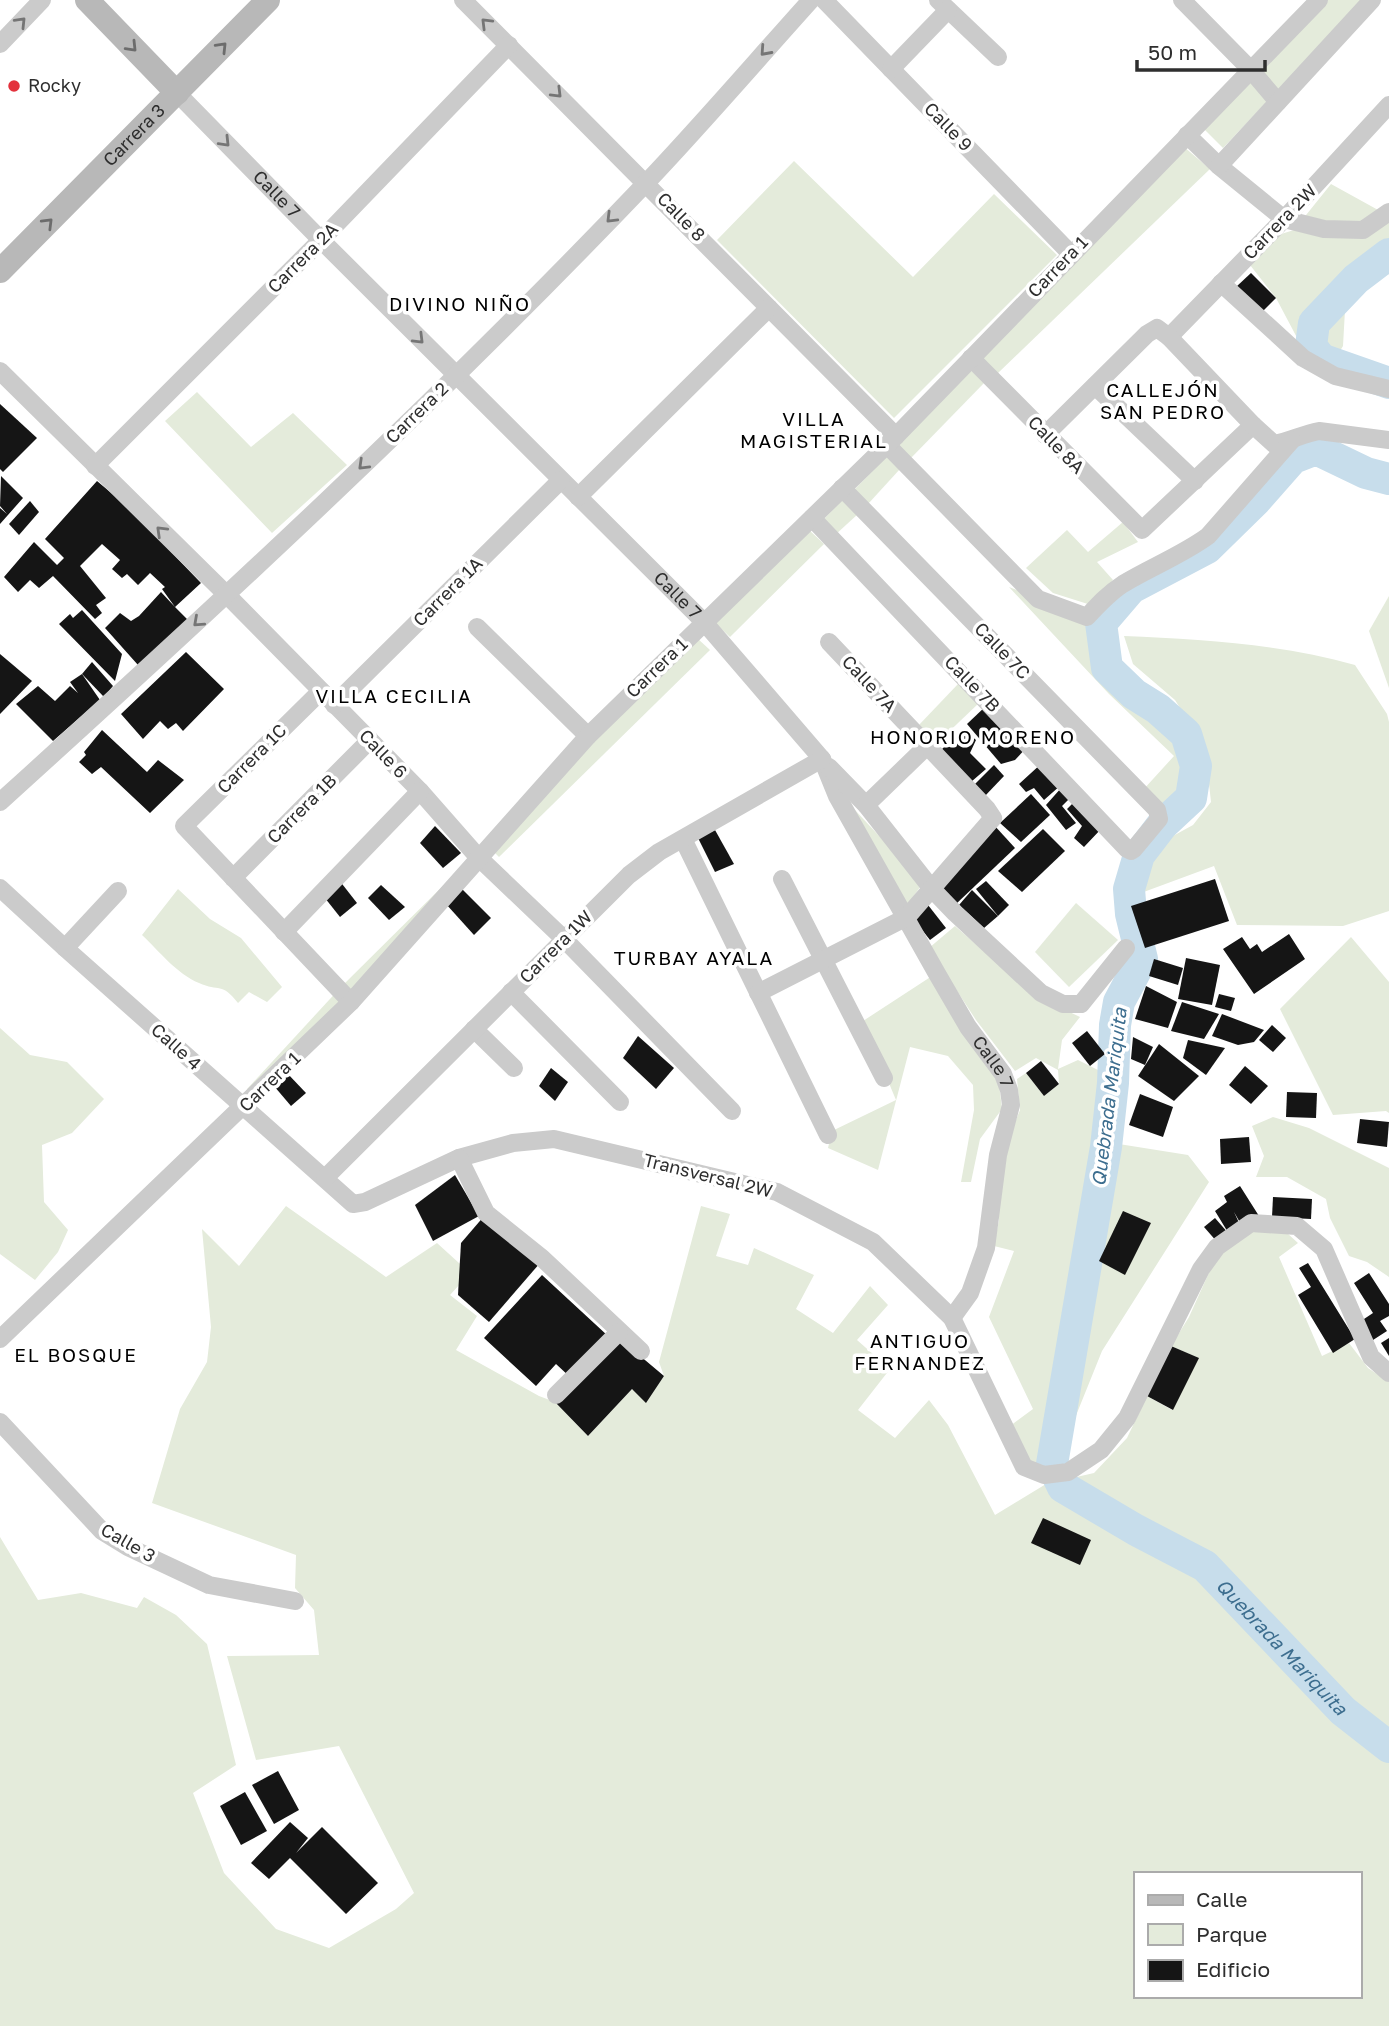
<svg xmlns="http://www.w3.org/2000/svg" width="1389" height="2026" font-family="'Golos Text',sans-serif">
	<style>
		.green { fill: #e4ebdb; fill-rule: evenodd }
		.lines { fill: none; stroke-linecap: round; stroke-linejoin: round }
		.river { stroke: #c7ddeb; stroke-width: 32 }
		.building { fill: #151515 }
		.street { stroke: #cbcbcb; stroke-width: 18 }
		.secondary { stroke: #b8b8b8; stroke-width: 24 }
		.oneway { stroke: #757575 }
		.oneway2 { stroke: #6c6c6c }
		.poi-dot { fill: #e3313c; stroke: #fff; stroke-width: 2.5 }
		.labels { text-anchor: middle; stroke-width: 7; stroke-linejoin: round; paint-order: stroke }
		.poi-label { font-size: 18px; fill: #2e2e2e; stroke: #fff; text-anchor: start }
		.street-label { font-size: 18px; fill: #2e2e2e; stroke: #fff }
		.neighbourhood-label { font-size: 19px; letter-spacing: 2px; fill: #000; stroke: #fff }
		.water-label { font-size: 19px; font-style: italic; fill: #3d6e8f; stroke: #fff }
	</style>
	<rect width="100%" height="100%" fill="#fff"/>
	<g class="green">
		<polygon points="1325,0 1363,0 1223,148 1200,125"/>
		<polygon points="1184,147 1210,169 997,374 979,356"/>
		<polygon points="794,161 913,277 994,194 1057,255 894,418 717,240"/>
		<polygon points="1331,184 1389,216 1389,274 1375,281 1345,310 1343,346 1330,367 1303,349 1276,298 1250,265 1268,238 1294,230"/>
		<polygon points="969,369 985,382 910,459 896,445"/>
		<polygon points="197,392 251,447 293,413 347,465 272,533 165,421"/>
		<polygon points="887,456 900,469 868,504 854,490"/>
		<polygon points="843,499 858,514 835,535 821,522"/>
		<polygon points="1123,522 1138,542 1097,562 1113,580 1091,605 1053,593 1026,568 1067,530 1088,552"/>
		<polygon points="808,529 824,544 730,637 714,622"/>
		<path d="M1009,587L1087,617C1089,636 1090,654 1100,670C1123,707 1183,714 1189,762C1190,773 1188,785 1187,795L1162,814L1143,790L1174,756L1109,694Z"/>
		<polygon points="1389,596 1389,688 1369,631"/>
		<path d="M1124,636C1201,639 1280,644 1355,665L1387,714L1389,722V911L1343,926L1237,925L1214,866L1141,893L1143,871L1162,842L1193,825L1211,802L1205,747L1175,700L1133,664Z"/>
		<polygon points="697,638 710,650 499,857 487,845"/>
		<polygon points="959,683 980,702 935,745 918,726"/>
		<polygon points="840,794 923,883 906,907"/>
		<polygon points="472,857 482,868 256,1095 247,1089 341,987"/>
		<path d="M178,889L210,919L241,938L282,987L267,1002L249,992L238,1003C222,982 219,992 199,983C177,974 159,951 142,935Z"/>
		<polygon points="1076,903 1118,940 1069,987 1035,952"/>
		<polygon points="955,926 1034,995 1080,1017 1062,1040 1058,1069 1078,1060 1108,1075 1100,1141 1188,1155 1209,1182 1102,1351 1075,1418 1061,1435 1066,1463 1043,1469 1027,1462 1010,1426 1033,1409 989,1317 1014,1251 994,1246 999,1220 995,1203 1000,1159 1020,1110 1017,1079 1026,1073 1044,1096 1059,1084 1058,1070 1036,1058 1015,1071 976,1020 929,948"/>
		<polygon points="1351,937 1389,982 1389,1113 1386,1111 1333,1115 1280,1009"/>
		<polygon points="932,976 999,1084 1002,1109 980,1139 971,1182 961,1182 974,1110 973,1085 948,1056 910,1047 878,1170 828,1148 832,1131 896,1100 863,1021"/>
		<polygon points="0,1028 30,1055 67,1062 104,1099 72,1133 42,1145 44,1202 68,1230 58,1252 35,1280 0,1254"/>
		<polygon points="1273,1117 1309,1128 1389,1168 1389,1277 1367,1262 1349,1256 1330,1218 1326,1199 1287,1177 1256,1177 1264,1156 1252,1126"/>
		<path d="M286,1206L386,1277L437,1243L470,1273L450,1295L477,1316L456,1350L539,1396L555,1402L588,1436L632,1389L646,1402L664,1376L659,1362L701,1206L730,1214L716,1256L748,1265L754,1248L814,1275L796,1309L833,1333L870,1286L888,1305L857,1340L890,1369L858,1410L895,1438L929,1400L948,1425L995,1515L1046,1484L1094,1473L1127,1438L1147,1396L1172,1410L1198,1358L1171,1346L1189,1317L1221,1246L1248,1231L1287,1233L1298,1243L1279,1257L1322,1356L1349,1343L1368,1368L1389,1382V2026H0V1537L38,1600L81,1593L137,1608L144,1597L176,1615L207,1644L236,1765L193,1793L224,1873L276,1929L329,1948L396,1909L414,1893L339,1746L256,1760L227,1656L319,1655L314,1610L295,1588L296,1555L152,1503L180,1409L207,1362L211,1327L202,1229L239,1266ZM1135,1874H1359V1996H1135Z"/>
	</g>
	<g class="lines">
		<g class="river">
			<polyline points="1389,254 1356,279 1314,323 1311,346 1321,359 1389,383"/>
			<path id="s1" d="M1389,479L1366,473L1316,449L1293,458L1256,500L1207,548L1131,588L1101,623L1107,668L1134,694L1158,709L1186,734L1196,766L1191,798L1162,825L1139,855L1129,889L1131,914L1142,959L1119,1002L1115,1025L1113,1083L1106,1147L1052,1464L1063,1487L1136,1530L1205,1566L1343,1711L1389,1747"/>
		</g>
	</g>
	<g class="building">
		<polygon points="1251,273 1276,298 1261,313 1236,287"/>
		<polygon points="0,404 37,438 3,472 0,469"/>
		<polygon points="1,476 23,498 0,524 0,508 7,514 0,506"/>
		<polygon points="97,481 128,507 201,583 175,607 188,620 138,665 105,628 120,613 131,621 139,616 161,592 175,607 162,589 165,587 150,573 138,585 127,574 122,578 112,569 120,560 102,544 80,566 106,598 96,605 102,613 95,619 53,576 39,588 30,580 18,592 4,577 34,542 57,565 64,558 45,539"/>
		<polygon points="30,501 39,512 19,535 9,524"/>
		<polygon points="82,610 122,654 115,681 59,624 70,614 73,618"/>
		<polygon points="186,652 224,689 183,731 176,723 168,729 160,721 143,739 121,714"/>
		<polygon points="0,654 32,681 0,714"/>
		<polygon points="92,662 113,686 104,697 82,674"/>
		<polygon points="82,674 100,700 53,741 16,704 38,686 55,701 70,686 78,693 70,682"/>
		<polygon points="987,705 1027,747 1015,760 1001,764 967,724"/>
		<polygon points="963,729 976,740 970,753 986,769 971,782 941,750"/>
		<polygon points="102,730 147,772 158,760 184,780 150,813 101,767 92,774 79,762 86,755 84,752"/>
		<polygon points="1042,763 1061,785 1044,800 1034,788 1026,792 1019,784"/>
		<polygon points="994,765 1004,776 984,797 973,786"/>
		<polygon points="1062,787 1071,797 1062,806 1076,823 1066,830 1046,805"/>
		<polygon points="1031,794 1050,815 1021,842 1000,823"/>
		<polygon points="1076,800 1102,828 1084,847 1074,838 1082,826 1067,809"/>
		<polygon points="994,825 1015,848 956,904 938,886"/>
		<polygon points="435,826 461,853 443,868 420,843"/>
		<polygon points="1043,829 1065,851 1022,892 998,871"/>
		<polygon points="715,830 734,864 715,872 698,838"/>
		<polygon points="1215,879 1229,921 1145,948 1131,906"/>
		<polygon points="339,880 357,903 340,917 321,893"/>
		<polygon points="986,881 1009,905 998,916 976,889"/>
		<polygon points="381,885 405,907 389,920 368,898"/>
		<polygon points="462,889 491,918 474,935 446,904"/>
		<polygon points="972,890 998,916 984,928 959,905"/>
		<polygon points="928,905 946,928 930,940 912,917"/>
		<polygon points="1289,934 1305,959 1254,994 1223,949 1242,937 1250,949 1257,944 1262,952"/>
		<polygon points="1186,958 1220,965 1212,1005 1178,999"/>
		<polygon points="1154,959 1183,968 1178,985 1149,976"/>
		<polygon points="1146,986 1177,1002 1168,1028 1135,1019"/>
		<polygon points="1219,994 1235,998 1231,1011 1215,1007"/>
		<polygon points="1182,1002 1219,1014 1204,1039 1171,1031"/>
		<polygon points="1222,1014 1264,1030 1254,1042 1238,1045 1212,1036"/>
		<polygon points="1272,1025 1286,1038 1273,1052 1259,1040"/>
		<polygon points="1087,1031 1105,1054 1090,1066 1072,1043"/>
		<polygon points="638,1036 674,1068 656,1089 623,1058"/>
		<polygon points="1133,1037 1153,1047 1145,1065 1131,1059"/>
		<polygon points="1188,1040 1225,1048 1206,1075 1183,1058"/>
		<polygon points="1159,1044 1199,1076 1174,1101 1138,1076"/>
		<polygon points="1041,1061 1059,1084 1044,1096 1026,1073"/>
		<polygon points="1245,1066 1268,1086 1251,1104 1229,1085"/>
		<polygon points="551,1068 568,1082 555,1101 539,1086"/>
		<polygon points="287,1073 306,1093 291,1106 274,1086"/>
		<polygon points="1287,1092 1317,1093 1316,1118 1286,1117"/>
		<polygon points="1140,1094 1173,1107 1163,1137 1129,1125"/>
		<polygon points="1360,1119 1389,1122 1387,1147 1357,1143"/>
		<polygon points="1249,1137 1251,1162 1221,1164 1220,1139"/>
		<polygon points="455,1175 479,1216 433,1241 415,1205"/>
		<polygon points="1240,1186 1259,1216 1242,1226 1234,1212 1241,1227 1229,1234 1215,1211 1227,1202 1224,1196"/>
		<polygon points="1273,1197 1312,1199 1311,1219 1272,1217"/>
		<polygon points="1123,1211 1151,1223 1125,1275 1099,1261"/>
		<polygon points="485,1215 540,1263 489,1322 458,1295 461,1243"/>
		<polygon points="1215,1218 1229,1234 1218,1243 1204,1227"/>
		<polygon points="1308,1263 1355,1339 1333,1353 1298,1295 1311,1287 1299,1268"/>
		<polygon points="1369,1273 1389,1304 1389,1316 1380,1321 1387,1331 1373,1340 1361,1321 1373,1313 1354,1283"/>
		<polygon points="542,1275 608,1336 570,1377 556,1364 536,1386 484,1338"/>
		<polygon points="1389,1338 1389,1356 1381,1343"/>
		<polygon points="620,1339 664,1376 646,1403 632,1389 588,1436 555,1402"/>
		<polygon points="1171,1346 1199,1358 1173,1410 1147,1396"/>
		<polygon points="1043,1518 1091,1540 1080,1565 1031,1543"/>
		<polygon points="278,1771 299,1810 274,1824 252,1785"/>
		<polygon points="245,1792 267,1831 241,1845 220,1806"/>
		<polygon points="290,1822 308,1838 296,1853 322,1827 378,1883 346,1914 290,1858 269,1879 251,1863"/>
	</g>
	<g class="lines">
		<g class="street">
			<polyline points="463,0 896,436"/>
			<polyline points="824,0 1071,254"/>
			<polyline points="938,0 998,57"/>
			<polyline points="1182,0 1250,69 1278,102"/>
			<polyline points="0,44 42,0"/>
			<polyline points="891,69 948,10"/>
			<path id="s2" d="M177,93L321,240L704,622L822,759L837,796L936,972L968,1027L1003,1074L1009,1090L1011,1105L998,1155L986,1248L970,1293L952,1318"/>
			<polyline points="1187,135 1219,166 1284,219 1324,229 1363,230 1389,212"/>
			<polyline points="1219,166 1372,0"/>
			<polyline points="1221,283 1303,358 1335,376 1389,389"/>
			<polyline points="1169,337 1284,219 1389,105"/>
			<polyline points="971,358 1142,530 1253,425"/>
			<polyline points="0,371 228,596 420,791 478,857 564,939 732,1111"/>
			<polyline points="1095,386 1195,481"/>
			<path d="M1045,435L1147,334L1157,328L1169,337L1253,425L1274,444C1290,441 1303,434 1319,431L1389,440"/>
			<path d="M887,445L1038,599L1087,617C1098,605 1109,593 1123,584C1151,567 1182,555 1208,536L1292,440"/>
			<polyline points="95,466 321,240 509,45"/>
			<polyline points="578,497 769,308"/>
			<polyline points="812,518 1127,849 1131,851 1134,849 1159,819 1157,810 842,488"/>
			<polyline points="477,627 588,736"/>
			<polyline points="321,691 184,826 351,1002"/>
			<polyline points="334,705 561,480"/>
			<polyline points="829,767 866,805 932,889 955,913 1041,993 1063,1004 1081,1004 1126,948"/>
			<path d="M0,802C221,602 440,399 646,183C702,124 756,61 811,0"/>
			<polyline points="866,805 927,746"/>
			<polyline points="683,839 828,1135"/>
			<polyline points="233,878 370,740"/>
			<polyline points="782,879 884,1078"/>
			<polyline points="0,888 65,948 353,1204 365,1202 459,1158 513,1143 554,1139 777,1192 873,1242 952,1318 1024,1467 1044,1475 1068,1472 1101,1450 1127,1418 1201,1269 1217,1247 1251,1223 1297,1226 1324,1249 1371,1357 1389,1373"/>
			<polyline points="284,932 420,791"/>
			<polyline points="65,948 118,891"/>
			<polyline points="511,992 620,1102"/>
			<polyline points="758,993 907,917 993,818 987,809 829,642"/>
			<polyline points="474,1029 514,1068"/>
			<polyline points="459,1158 486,1213 542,1258 641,1351"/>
			<polyline points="325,1178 629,875 659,852 822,759"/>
			<polyline points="0,1339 351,1002 588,736 896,436 1319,0"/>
			<polyline points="556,1395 619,1332"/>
			<polyline points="0,1422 102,1531 128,1547 209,1585 295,1601"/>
		</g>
		<g class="secondary">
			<polyline points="87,0 177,93"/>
			<path id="s3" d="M0,271L268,0"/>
		</g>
	</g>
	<defs><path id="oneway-chevron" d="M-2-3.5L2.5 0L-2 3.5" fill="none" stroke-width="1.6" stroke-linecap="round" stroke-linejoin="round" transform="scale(1.75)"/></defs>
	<g class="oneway">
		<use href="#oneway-chevron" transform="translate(21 22) rotate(-46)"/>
		<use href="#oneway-chevron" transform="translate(486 23) rotate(-135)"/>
		<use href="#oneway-chevron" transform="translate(765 51) rotate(132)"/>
		<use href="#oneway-chevron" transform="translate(557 93) rotate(45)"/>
		<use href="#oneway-chevron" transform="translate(225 142) rotate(46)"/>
		<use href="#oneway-chevron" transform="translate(611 218) rotate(135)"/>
		<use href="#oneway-chevron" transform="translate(419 339) rotate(45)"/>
		<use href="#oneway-chevron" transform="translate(363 465) rotate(136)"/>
		<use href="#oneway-chevron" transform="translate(161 531) rotate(-136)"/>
		<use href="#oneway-chevron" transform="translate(198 622) rotate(138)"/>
	</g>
	<g class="oneway2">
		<use href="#oneway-chevron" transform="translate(132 47) rotate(46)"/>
		<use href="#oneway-chevron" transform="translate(222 47) rotate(-46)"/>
		<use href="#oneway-chevron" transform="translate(48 223) rotate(-45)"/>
	</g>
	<circle class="poi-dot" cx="14" cy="86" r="7"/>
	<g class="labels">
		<g class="poi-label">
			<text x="28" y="92">Rocky</text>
		</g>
		<g class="street-label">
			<text transform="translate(948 127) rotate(46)" y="6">Calle 9</text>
			<text dy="6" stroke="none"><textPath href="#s3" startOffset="191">Carrera 3</textPath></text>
			<text dy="6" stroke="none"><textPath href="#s2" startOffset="142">Calle 7</textPath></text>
			<text transform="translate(681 217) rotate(46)" y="6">Calle 8</text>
			<text transform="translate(1280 222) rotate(-46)" y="6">Carrera 2W</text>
			<text transform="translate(303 258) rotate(-45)" y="6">Carrera 2A</text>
			<text transform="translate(1058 267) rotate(-46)" y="6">Carrera 1</text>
			<text transform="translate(417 413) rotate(-44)" y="6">Carrera 2</text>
			<text transform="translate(1056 445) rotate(46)" y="6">Calle 8A</text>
			<text transform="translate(448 592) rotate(-45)" y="6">Carrera 1A</text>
			<text dy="6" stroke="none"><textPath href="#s2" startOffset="709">Calle 7</textPath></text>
			<text transform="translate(1002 651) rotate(46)" y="6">Calle 7C</text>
			<text transform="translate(657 668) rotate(-44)" y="6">Carrera 1</text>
			<text transform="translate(869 684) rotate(47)" y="6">Calle 7A</text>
			<text transform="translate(972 684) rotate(46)" y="6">Calle 7B</text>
			<text transform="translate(383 754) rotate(46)" y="6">Calle 6</text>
			<text transform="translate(252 759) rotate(-45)" y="6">Carrera 1C</text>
			<text transform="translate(302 809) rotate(-45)" y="6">Carrera 1B</text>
			<text transform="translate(556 947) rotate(-45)" y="6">Carrera 1W</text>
			<text transform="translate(176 1047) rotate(42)" y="6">Calle 4</text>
			<text dy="6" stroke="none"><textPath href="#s2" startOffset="1276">Calle 7</textPath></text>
			<text transform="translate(270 1082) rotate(-44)" y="6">Carrera 1</text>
			<text transform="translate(708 1176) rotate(14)" y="6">Transversal 2W</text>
			<text transform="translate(128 1543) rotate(30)" y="6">Calle 3</text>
		</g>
		<g class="neighbourhood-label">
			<text x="460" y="311">DIVINO NIÑO</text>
			<text x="1163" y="397">CALLEJÓN<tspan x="1163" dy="22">SAN PEDRO</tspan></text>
			<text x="814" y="426">VILLA<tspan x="814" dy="22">MAGISTERIAL</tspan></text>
			<text x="394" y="703">VILLA CECILIA</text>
			<text x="973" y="744">HONORIO MORENO</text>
			<text x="694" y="965">TURBAY AYALA</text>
			<text x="920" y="1348">ANTIGUO<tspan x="920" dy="22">FERNANDEZ</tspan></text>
			<text x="76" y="1362">EL BOSQUE</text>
		</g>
		<g class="water-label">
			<text transform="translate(1109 1097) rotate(-83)" y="7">Quebrada Mariquita</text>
			<text dy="7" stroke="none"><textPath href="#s1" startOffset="1575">Quebrada Mariquita</textPath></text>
		</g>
	</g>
	<rect x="1134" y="1872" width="228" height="126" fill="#ffffff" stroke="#ababab" stroke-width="2"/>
	<rect x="1148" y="1895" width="35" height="10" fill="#b8b8b8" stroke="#ababab" stroke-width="2"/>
	<text x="1196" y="1907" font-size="21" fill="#2e2e2e">Calle</text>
	<rect x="1148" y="1924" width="35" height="21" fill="#e4ebdb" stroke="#ababab" stroke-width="2"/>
	<text x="1196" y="1942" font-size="21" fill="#2e2e2e">Parque</text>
	<rect x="1148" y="1960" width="35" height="21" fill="#151515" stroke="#ababab" stroke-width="2"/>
	<text x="1196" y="1977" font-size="21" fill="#2e2e2e">Edificio</text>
	<path d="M1137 60v10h128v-10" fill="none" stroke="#2e2e2e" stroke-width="3.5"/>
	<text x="1148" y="60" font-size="21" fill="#2e2e2e" stroke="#ffffff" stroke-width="5" paint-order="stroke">50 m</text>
</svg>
